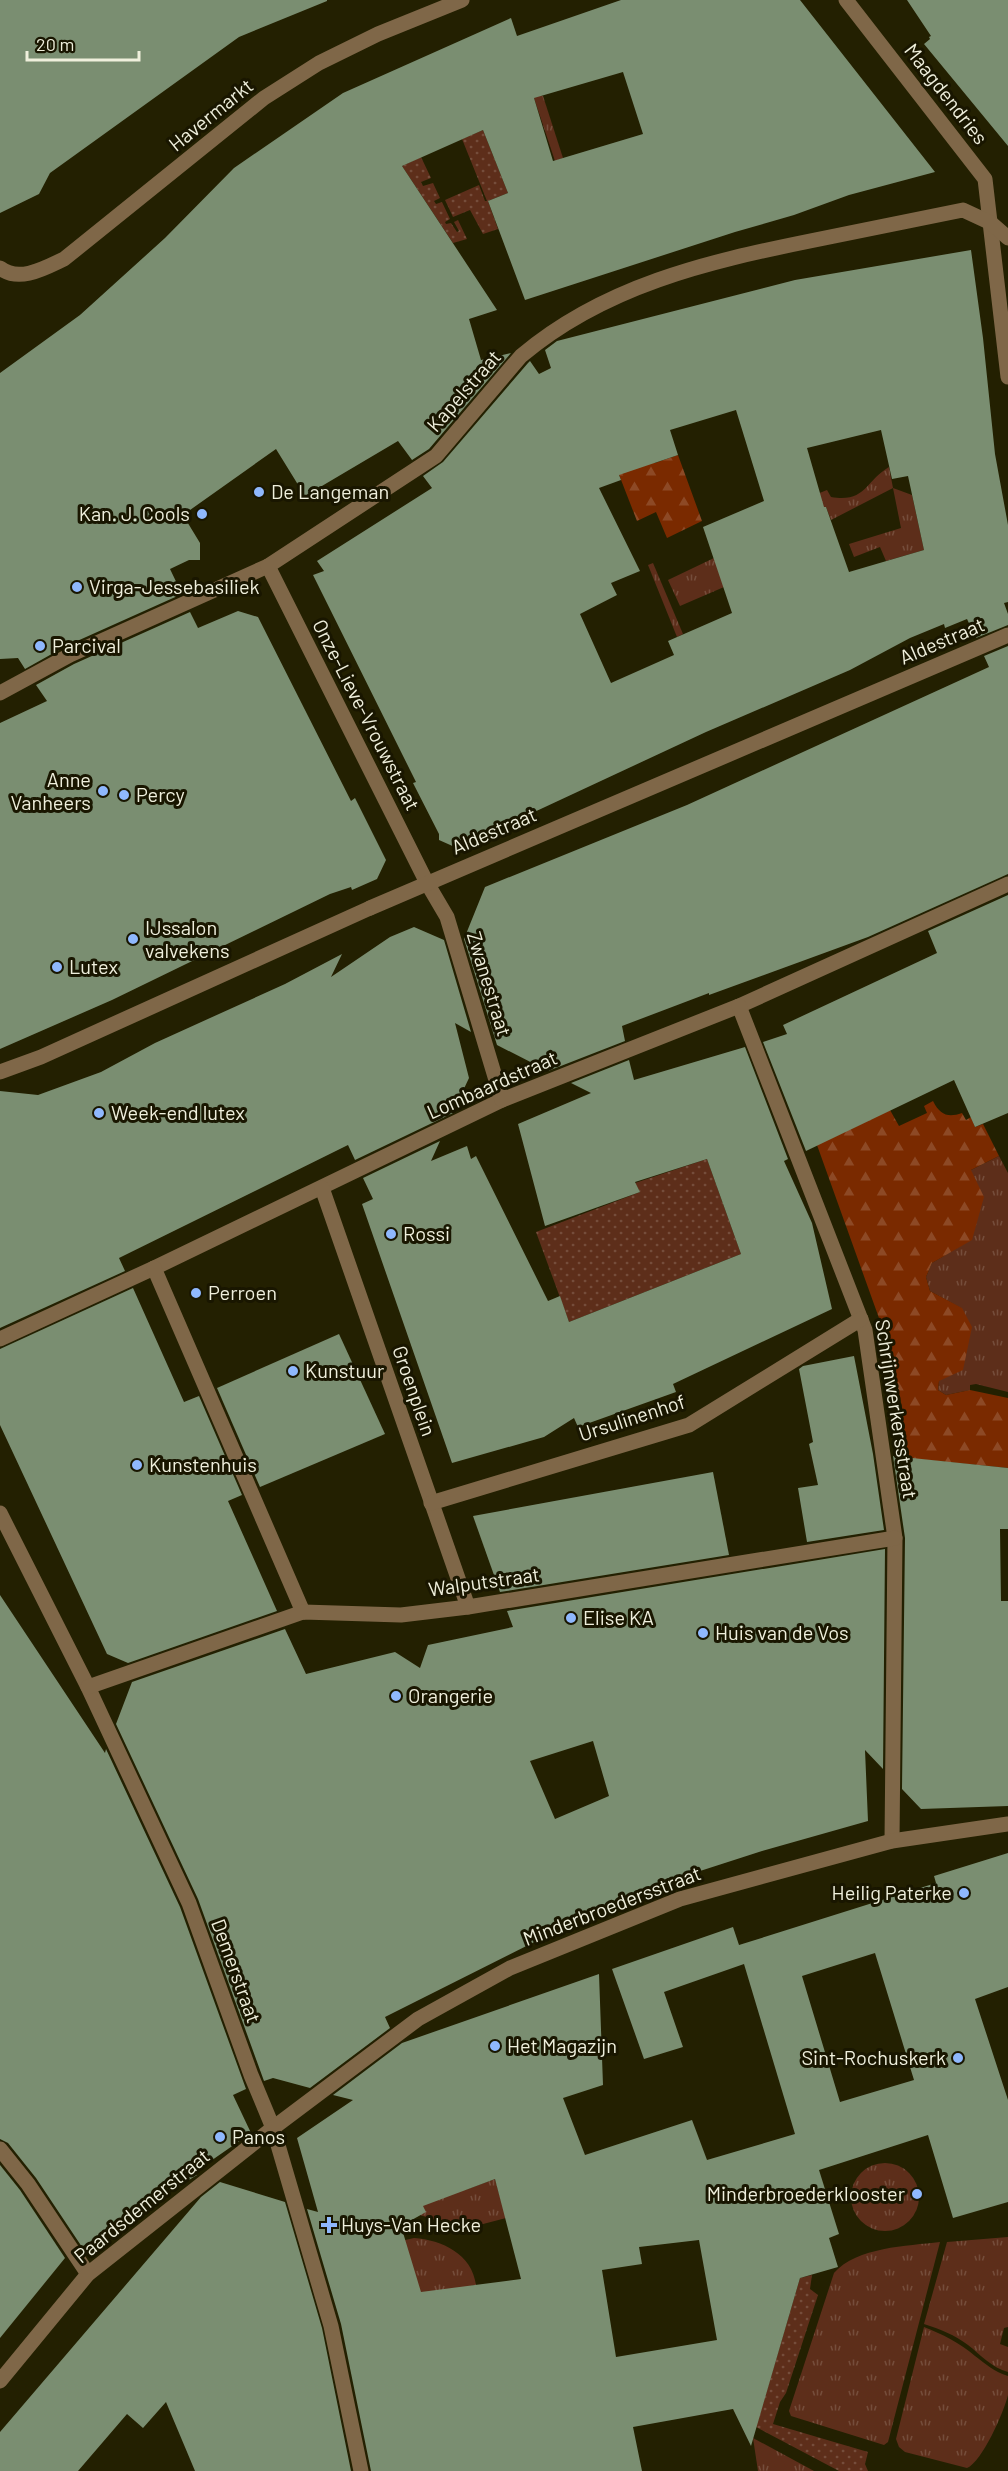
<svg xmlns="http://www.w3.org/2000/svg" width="1008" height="2471" font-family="Barlow,sans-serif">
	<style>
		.grass { fill: url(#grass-tufts) }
		.forest { fill: url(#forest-firs) }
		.park { fill: url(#park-dots) }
		.building { fill: #7a8e71; fill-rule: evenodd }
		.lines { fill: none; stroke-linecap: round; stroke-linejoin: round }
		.pedestrian { stroke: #7f6748; stroke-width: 15 }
		.minor { stroke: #7f6748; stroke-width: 15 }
		.poi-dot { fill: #8fb8fd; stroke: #191600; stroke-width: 2 }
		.labels { text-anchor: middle; stroke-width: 6; stroke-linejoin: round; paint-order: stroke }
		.street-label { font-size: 20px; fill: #efefdc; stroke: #191600 }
		.poi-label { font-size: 20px; fill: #efefdc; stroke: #191600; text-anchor: start }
	</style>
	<defs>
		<pattern id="grass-tufts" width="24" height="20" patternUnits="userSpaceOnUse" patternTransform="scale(1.5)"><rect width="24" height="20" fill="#5d2e1a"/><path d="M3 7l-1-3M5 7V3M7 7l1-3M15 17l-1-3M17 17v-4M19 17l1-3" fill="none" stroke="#754d3b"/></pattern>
		<pattern id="forest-firs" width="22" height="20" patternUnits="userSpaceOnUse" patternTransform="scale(1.5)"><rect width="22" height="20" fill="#7a2a00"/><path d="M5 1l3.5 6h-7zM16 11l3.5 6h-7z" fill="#8d4925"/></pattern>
		<pattern id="park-dots" width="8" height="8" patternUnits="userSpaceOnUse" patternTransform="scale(1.5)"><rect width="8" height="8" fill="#5d2e1a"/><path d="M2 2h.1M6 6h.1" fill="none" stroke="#754d3b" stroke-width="1.8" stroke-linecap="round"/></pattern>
	</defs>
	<rect width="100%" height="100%" fill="#232001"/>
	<g class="grass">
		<polygon points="533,95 543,96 563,158 555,161"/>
		<path d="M889,467L893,488L912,495L924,550L886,561L880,547L854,557L849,544L901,528L893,488L831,520L826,507L805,513L812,496L827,490L831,497C866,503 865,481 889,467Z"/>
		<polygon points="714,558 724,587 680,606 668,580"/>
		<polygon points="653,563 683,634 677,637 648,565"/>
		<polygon points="999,1156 1008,1173 1008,1392 976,1384 970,1385 970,1390 946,1395 938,1390 939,1381 961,1308 930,1291 926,1277 932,1263 972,1239 971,1170"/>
		<circle cx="885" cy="2197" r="34"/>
		<polygon points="495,2179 506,2218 464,2229 420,2215 418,2197 458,2183 465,2190"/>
		<path d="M1008,2237V2327L1004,2328L1000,2344L1008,2347V2372C992,2368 981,2355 968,2345C955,2335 940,2329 924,2324L947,2242Z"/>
		<path d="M414,2238C442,2240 472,2254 476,2285L470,2286V2289L418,2302L401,2241Z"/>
		<path d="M940,2242L888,2442L884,2445L791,2416L789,2411L834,2273C857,2247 907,2246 940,2242Z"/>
		<path d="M924,2327C942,2334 960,2343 975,2356C986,2364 994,2372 1008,2376C1008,2382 1008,2390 1008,2395C1004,2412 982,2462 967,2468L905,2452L899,2447L896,2439Z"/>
		<polygon points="753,2438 814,2471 758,2471"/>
	</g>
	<g class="forest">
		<polygon points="604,436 655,463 678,455 702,521 667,538 656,512 637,521"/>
		<path d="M933,1101C940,1115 948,1118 962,1113L966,1120L971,1117L975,1127L983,1124L999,1156L971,1170L984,1197L972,1240L932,1263L926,1277L930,1291L962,1308L972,1327L963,1370L939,1381L938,1390L946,1395L970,1390L1008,1398V1468L906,1458L902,1407L889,1346L817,1145L890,1110L899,1126L927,1113L924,1106Z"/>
	</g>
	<g class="park">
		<polygon points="483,130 508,193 488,201 498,229 483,234 470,210 453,217 445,200 479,185 485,201 487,201 462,139"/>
		<polygon points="421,157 431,178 421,182 423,186 433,183 440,198 434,201 436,204 442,202 450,219 445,222 446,224 451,223 457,232 459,231 454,222 458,220 467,239 453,243 402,166"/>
		<polygon points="707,1159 741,1254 569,1322 536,1232 640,1192 635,1183"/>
		<polygon points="812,2275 810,2289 818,2295 786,2393 780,2402 773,2424 868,2452 865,2464 868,2471 839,2471 756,2427 800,2278"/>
	</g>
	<g class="building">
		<polygon points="0,0 327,0 327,1 239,37 50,173 39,194 0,213"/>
		<path d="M621,0H800L935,172L849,195L794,215L735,232L525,300L488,201L508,193L483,130L402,166L497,310L469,319L481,360L511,353L429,449L412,460L398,441L305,496L276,449L183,515L200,543V560H189L170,569L182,594L66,646L25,669L18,658L0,659V373L80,315L165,238L234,168L343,93L511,18L517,36ZM623,72L643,134L553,161L534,98Z"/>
		<polygon points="907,0 1008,0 1008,146 924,44 930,39 929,37 931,36"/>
		<path d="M971,250L983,338L995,454L1008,525V602L1004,603L1008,614V625L976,638L967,619L945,628L944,624L910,638L850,670L706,732L457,848L439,840V834L413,783L416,782L313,575L324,571L317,561L432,488L423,476L443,462L528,363L530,361L539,374L551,368L545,350L557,341L795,280ZM736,410L764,501L703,527L732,613L668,641L674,655L611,683L580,614L617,595L611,583L640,571L599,488L621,480L619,475L678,455L670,430ZM881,430L892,479L908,476L924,550L849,572L826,507H824L807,448Z"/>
		<polygon points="238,611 258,617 351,801 355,798 386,860 377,879 352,890 351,887 330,894 112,1000 0,1049 0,723 47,701 36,685 74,664 190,612 198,628"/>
		<polygon points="1008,646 1008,874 868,937 709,995 709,993 622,1026 625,1041 548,1071 497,1045 464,939 485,887 687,805 989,667 984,656"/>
		<polygon points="1008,895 1008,1113 975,1127 954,1080 806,1151 763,1042 787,1034 783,1025 937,953 928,931"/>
		<polygon points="414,927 444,940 471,1032 455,1023 469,1078 461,1095 450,1099 453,1113 355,1160 348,1145 119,1258 125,1271 0,1328 0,1091 38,1095 101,1072 155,1043 285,984 342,954 331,977 390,937"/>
		<polygon points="745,1047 788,1159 784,1161 812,1223 832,1309 673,1384 676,1392 578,1427 574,1418 544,1437 452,1463 362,1204 373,1199 363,1178 440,1141 431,1161 467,1146 471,1159 476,1156 548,1301 560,1296 569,1322 741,1254 707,1159 635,1182 640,1192 545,1226 518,1124 591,1093 571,1083 629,1060 634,1080"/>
		<polygon points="133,1288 184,1402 199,1396 242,1495 228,1501 277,1611 128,1663 107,1654 0,1425 0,1349"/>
		<polygon points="339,1334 385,1434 260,1487 217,1388"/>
		<polygon points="854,1356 873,1454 884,1530 807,1542 798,1488 818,1485 809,1444 813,1442 799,1369 803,1366"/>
		<polygon points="893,1456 1008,1468 1008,1529 1000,1529 1001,1601 1008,1601 1008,1806 921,1809 902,1789 905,1538"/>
		<polygon points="713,1472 729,1555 500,1592 473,1516"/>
		<path d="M885,1549L883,1769L865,1750L868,1821L762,1851L666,1882L602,1908L385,2017L390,2028L310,2088L273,2078L264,2081L198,1899L116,1724L132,1682L285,1629L306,1674L395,1652L420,1668L428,1645L513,1627L507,1611ZM593,1741L609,1796L555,1819L530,1761Z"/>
		<polygon points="0,1595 105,1753 106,1749 180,1907 246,2089 233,2095 251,2133 192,2174 197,2175 82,2247 36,2178 8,2143 0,2139"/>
		<path d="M1008,1853V1987L975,1999L1008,2100V2202L953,2218L928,2135L819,2170L839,2234L829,2238L838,2267L800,2278L751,2446L733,2409L633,2427L642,2471H371L341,2324L307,2209L318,2212L297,2138L353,2100L333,2095L402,2043L599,1974L603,2085L563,2098L585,2155L692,2120L707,2160L795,2134L744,1964L664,1992L683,2047L644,2059L612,1969L733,1927L739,1945L936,1883L934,1876ZM875,1953L914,2080L840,2102L802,1976ZM495,2179L521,2279L421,2292L401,2226L426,2212L423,2206ZM699,2240L717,2340L616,2357L602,2270L642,2264L639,2247Z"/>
		<polygon points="0,2165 20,2190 65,2258 0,2338"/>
		<polygon points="220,2182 285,2202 322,2328 351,2471 195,2471 166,2402 143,2428 127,2414 78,2471 0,2471 0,2432 201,2197"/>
	</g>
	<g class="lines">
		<g class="pedestrian">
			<polyline points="0,693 70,655 268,566"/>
			<polyline points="0,1072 41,1057 370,908"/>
			<polyline points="0,1339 154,1268 502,1100"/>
			<polyline points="0,1513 88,1687 189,1903 251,2075 273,2128 331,2326 361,2471"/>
			<polyline points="0,2149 28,2184 88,2274"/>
		</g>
		<g class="minor">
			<polyline points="846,0 985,179 1008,377"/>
			<path d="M1008,238L991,223L963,210C912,220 861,231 810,241C706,262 604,286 521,356L436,456L268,566L427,883L447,917L502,1100L739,1006L1008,884"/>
			<path d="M0,268C19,283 45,268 64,259L264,98L319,63L378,34L462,0"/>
			<polyline points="370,908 1008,635"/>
			<polyline points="739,1006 865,1330 895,1538 892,1841"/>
			<polyline points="322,1188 468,1607"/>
			<polyline points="154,1268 303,1612"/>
			<polyline points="431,1503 689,1425 861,1319"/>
			<polyline points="88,1687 303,1612 401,1615 468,1607 895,1538"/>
			<polyline points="0,2381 88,2274 273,2128 418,2019 510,1968 680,1899 892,1841 1008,1824"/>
		</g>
	</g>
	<g class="poi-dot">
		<circle cx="259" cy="492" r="6"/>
		<circle cx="202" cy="514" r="6"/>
		<circle cx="77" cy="587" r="6"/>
		<circle cx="40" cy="646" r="6"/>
		<circle cx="103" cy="791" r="6"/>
		<circle cx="124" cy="795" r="6"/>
		<circle cx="133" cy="939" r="6"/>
		<circle cx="57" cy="967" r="6"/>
		<circle cx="99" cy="1113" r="6"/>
		<circle cx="391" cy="1234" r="6"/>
		<circle cx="196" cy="1293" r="6"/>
		<circle cx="293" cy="1371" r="6"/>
		<circle cx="137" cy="1465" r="6"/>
		<circle cx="571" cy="1618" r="6"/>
		<circle cx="703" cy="1633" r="6"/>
		<circle cx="396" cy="1696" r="6"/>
		<circle cx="964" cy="1893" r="6"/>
		<circle cx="495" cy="2046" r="6"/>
		<circle cx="958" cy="2058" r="6"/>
		<circle cx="220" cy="2137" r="6"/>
		<circle cx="917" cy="2194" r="6"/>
		<path d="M326 2216h6v6h6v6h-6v6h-6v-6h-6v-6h6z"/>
	</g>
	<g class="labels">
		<g class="street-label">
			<text transform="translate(946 94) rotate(52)" y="7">Maagdendries</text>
			<text transform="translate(211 115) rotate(-39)" y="7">Havermarkt</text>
			<text transform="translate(464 391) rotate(-49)" y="7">Kapelstraat</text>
			<text transform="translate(942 641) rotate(-23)" y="7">Aldestraat</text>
			<text transform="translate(366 715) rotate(63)" y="7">Onze-Lieve-Vrouwstraat</text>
			<text transform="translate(494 831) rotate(-23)" y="7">Aldestraat</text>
			<text transform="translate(489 984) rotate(73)" y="7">Zwanestraat</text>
			<text transform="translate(492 1085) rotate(-24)" y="7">Lombaardstraat</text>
			<text transform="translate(414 1391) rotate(71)" y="7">Groenplein</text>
			<text transform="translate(896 1409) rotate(81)" y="7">Schrijnwerkersstraat</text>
			<text transform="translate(632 1418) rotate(-18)" y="7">Ursulinenhof</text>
			<text transform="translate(484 1582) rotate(-8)" y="7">Walputstraat</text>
			<text transform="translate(612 1906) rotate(-21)" y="7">Minderbroedersstraat</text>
			<text transform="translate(236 1971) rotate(70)" y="7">Demerstraat</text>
			<text transform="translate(142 2206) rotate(-39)" y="7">Paardsdemerstraat</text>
		</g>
		<g class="poi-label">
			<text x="271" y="499">De Langeman</text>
			<text x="190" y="521" text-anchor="end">Kan. J. Cools</text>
			<text x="89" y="594">Virga-Jessebasiliek</text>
			<text x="52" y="653">Parcival</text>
			<text x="91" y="787" text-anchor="end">Anne<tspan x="91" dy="23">Vanheers</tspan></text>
			<text x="136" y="802">Percy</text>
			<text x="145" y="935">IJssalon<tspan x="145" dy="23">valvekens</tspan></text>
			<text x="69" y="974">Lutex</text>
			<text x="111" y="1120">Week-end lutex</text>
			<text x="403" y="1241">Rossi</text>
			<text x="208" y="1300">Perroen</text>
			<text x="305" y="1378">Kunstuur</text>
			<text x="149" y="1472">Kunstenhuis</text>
			<text x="583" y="1625">Elise KA</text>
			<text x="715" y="1640">Huis van de Vos</text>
			<text x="408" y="1703">Orangerie</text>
			<text x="952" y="1900" text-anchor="end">Heilig Paterke</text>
			<text x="507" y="2053">Het Magazijn</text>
			<text x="946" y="2065" text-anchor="end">Sint-Rochuskerk</text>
			<text x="232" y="2144">Panos</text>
			<text x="905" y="2201" text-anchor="end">Minderbroederklooster</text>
			<text x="341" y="2232">Huys-Van Hecke</text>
		</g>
	</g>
	<path d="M27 51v9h112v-9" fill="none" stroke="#efefdc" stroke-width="3"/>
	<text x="36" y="51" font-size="18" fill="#efefdc" stroke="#191600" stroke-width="4.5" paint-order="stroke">20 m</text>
</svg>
